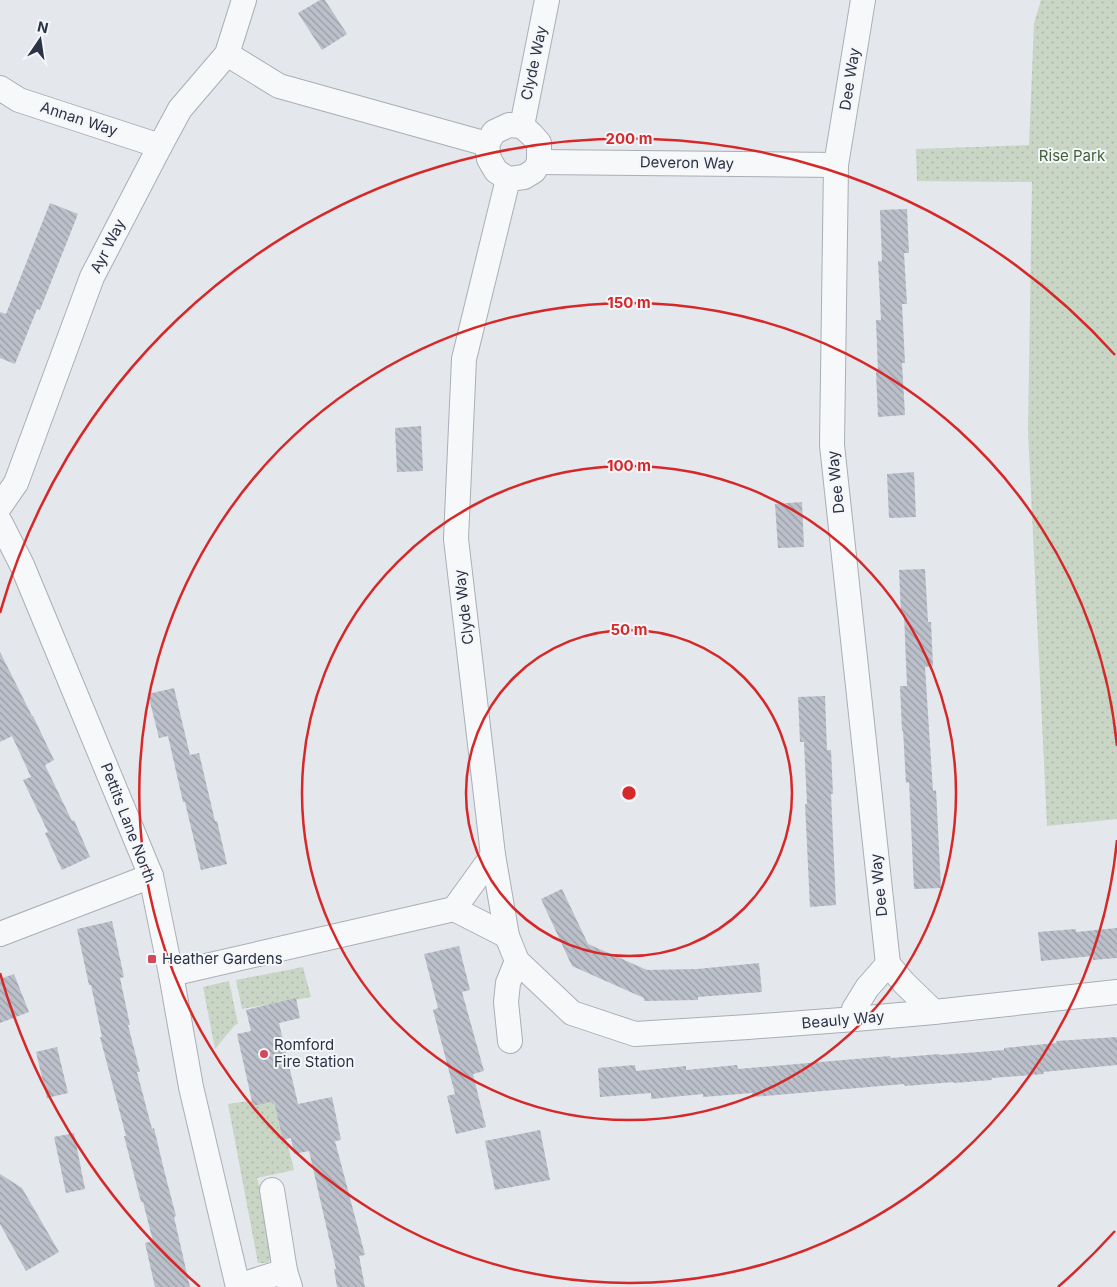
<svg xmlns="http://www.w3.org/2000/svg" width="1117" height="1287" font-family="Inter,sans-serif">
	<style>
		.green { fill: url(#green-dots) }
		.building { fill: url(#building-back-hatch) }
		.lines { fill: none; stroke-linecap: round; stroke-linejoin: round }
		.minor-casing { stroke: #a9aeb7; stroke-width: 26 }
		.minor { stroke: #f7f8fa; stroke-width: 24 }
		.ring { fill: none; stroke: #d62828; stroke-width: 2.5 }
		.poi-dot { fill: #d1495b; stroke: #f4f6f9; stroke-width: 2 }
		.labels { text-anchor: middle; stroke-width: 4; stroke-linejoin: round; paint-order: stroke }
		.street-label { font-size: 15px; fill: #2b3445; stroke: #f4f6f9 }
		.park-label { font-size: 15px; fill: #3f6138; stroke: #f4f6f9 }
		.poi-label { font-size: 15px; fill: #2b3445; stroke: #f4f6f9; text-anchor: start }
		.centre { fill: #d62828; stroke: #f4f6f9; stroke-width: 2.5 }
		.ring-label { font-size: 15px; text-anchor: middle; font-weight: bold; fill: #d62828; stroke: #f4f6f9; stroke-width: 4; stroke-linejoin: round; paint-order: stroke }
	</style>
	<defs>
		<pattern id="green-dots" width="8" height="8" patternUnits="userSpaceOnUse" patternTransform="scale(1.25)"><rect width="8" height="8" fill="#c9d6c5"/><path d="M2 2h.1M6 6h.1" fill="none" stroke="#adb8ab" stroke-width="1.8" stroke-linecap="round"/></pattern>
		<pattern id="building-back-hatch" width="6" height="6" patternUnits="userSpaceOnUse" patternTransform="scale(1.25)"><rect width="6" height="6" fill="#bbc0ca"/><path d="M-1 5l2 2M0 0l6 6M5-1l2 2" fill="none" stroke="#989da6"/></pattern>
	</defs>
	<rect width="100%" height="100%" fill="#e4e7ec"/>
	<g class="green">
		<polygon points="1041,0 1117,0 1117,819 1047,826 1028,431 1032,182 917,181 916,149 1029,145 1034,23"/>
		<polygon points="303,967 311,997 242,1009 236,980"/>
		<polygon points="229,981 238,1024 235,1025 215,1049 203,987"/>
		<polygon points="283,1096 280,1113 294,1170 257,1178 276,1245 274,1257 267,1263 258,1263 228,1104"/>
	</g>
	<g class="building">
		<polygon points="320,0 325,0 347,34 322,50 298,13"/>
		<polygon points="50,203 78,214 40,310 37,309 15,364 0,358 0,312 6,314"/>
		<polygon points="907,209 909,253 904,253 907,304 902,304 905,363 902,363 905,415 878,417 876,372 878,372 876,320 881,320 878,261 882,261 880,210"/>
		<polygon points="421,426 423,471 397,472 395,428"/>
		<polygon points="914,472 916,517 889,518 887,474"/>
		<polygon points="802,502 804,547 778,548 775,504"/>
		<polygon points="925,569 928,622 931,622 933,666 925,667 933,791 936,790 941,888 914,889 909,782 906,783 903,730 902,731 900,686 907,686 904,614 901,614 899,570"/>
		<polygon points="0,652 32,716 33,716 54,760 45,765 72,821 74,820 90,857 62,870 45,833 48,832 23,780 31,777 12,736 0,742"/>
		<polygon points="174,688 190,755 199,753 215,821 217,821 227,864 201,870 185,802 183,802 168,736 159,738 148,694"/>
		<polygon points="825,696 827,750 831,750 833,794 831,794 836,905 810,907 805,804 807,804 804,742 800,742 798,697"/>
		<polygon points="562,889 588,944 647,970 697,969 759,963 762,992 698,997 698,1000 644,1001 644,998 572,966 541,899"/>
		<polygon points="112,921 124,977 120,978 130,1025 128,1025 140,1072 137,1072 152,1129 154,1128 164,1170 176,1216 174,1217 190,1287 155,1287 145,1243 153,1241 143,1202 141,1202 124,1136 126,1136 100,1037 102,1037 91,985 89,985 77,929"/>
		<polygon points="1117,928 1117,958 1093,960 1093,956 1041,961 1038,932 1076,929 1076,932"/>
		<polygon points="459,946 470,990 462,992 484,1071 473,1074 486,1127 456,1134 447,1096 455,1094 433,1010 438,1008 424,954"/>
		<polygon points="14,974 29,1012 0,1023 0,979"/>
		<polygon points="296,998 300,1018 279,1023 298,1104 332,1097 341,1140 335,1141 365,1255 359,1256 365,1287 337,1287 334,1269 336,1269 309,1151 294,1154 291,1138 283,1140 274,1101 253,1106 237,1034 251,1031 246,1010"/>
		<polygon points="1117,1037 1117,1065 1043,1072 1044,1074 992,1078 992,1080 954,1083 954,1082 905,1086 904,1084 752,1097 752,1093 703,1097 703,1094 651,1099 651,1093 600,1097 598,1068 635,1065 636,1071 686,1066 686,1070 737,1065 738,1069 890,1056 891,1058 940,1054 940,1055 1004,1050 1004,1048 1057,1043 1056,1041"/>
		<polygon points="57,1047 68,1093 47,1098 36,1052"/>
		<polygon points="540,1130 550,1180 495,1190 485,1141"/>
		<polygon points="74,1133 85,1189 66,1193 54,1137"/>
		<polygon points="0,1174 22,1188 59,1252 26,1271 0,1224"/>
	</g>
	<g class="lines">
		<g class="minor-casing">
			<g id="minor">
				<polyline points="863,0 836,165 832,445 888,964"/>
				<polyline points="227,54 279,86 487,144"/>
				<polyline points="0,88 19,100 160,146"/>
				<polygon points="509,125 522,126 532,135 539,143 539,162 534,171 524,177 508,179 496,171 489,159 487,144 494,132"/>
				<polyline points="522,126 547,0"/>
				<polyline points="539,162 836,165"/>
				<polyline points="508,179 464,359 456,539 493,855 507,936 517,961 572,1013 635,1034 748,1027 855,1019 934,1012 1117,992"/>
				<polyline points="0,506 16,483 92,277 160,146 180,109 227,54 244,0"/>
				<polyline points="0,522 22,565 151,876 171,974 191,1087 238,1287"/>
				<polyline points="454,909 507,936"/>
				<polyline points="0,934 151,876"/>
				<polyline points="171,974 454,909 493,855"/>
				<polyline points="855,1019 854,1009 867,988 888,964 904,983 934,1012"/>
				<polyline points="510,1041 506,1002 508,983 517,961"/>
				<polyline points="272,1190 285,1271 290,1287"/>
				<polyline points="238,1286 285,1271"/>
			</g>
		</g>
		<use href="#minor" class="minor"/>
	</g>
	<g class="ring">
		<circle cx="629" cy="793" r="163"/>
		<circle cx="629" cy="793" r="327"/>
		<path d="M1117 840A490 490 0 1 1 1117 746"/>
		<path d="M1115 1231A654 654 0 0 1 1058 1287M200 1287A654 654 0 0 1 0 973M0 613A654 654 0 0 1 1115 355"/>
	</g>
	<g class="poi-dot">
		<rect x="147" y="954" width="10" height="10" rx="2.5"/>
		<circle cx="264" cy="1054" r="5"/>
	</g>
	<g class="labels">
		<g class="street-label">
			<text transform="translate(534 63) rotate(-78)" y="5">Clyde Way</text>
			<text transform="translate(850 79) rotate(-81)" y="5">Dee Way</text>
			<text transform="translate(79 119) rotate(18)" y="5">Annan Way</text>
			<text transform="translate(687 163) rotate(1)" y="5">Deveron Way</text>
			<text transform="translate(108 246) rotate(-63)" y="5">Ayr Way</text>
			<text transform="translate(836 482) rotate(-96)" y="5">Dee Way</text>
			<text transform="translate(464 607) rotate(-97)" y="5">Clyde Way</text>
			<text transform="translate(128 823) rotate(69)" y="5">Pettits Lane North</text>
			<text transform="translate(879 885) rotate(-96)" y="5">Dee Way</text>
			<text transform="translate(843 1020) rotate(-5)" y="5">Beauly Way</text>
		</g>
		<g class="park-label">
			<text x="1072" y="161">Rise Park</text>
		</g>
		<g class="poi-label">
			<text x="162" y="964">Heather Gardens</text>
			<text x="274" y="1050">Romford<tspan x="274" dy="17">Fire Station</tspan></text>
		</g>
	</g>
	<circle cx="629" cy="793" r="8" class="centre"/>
	<g class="ring-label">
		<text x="629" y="144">200 m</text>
		<text x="629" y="308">150 m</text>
		<text x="629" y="471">100 m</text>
		<text x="629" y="635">50 m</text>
	</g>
	<g transform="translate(40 40) rotate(13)" stroke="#f4f6f9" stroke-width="4" paint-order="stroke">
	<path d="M0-4L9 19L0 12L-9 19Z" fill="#2b3445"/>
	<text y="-8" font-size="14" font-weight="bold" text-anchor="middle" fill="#2b3445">N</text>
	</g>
</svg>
